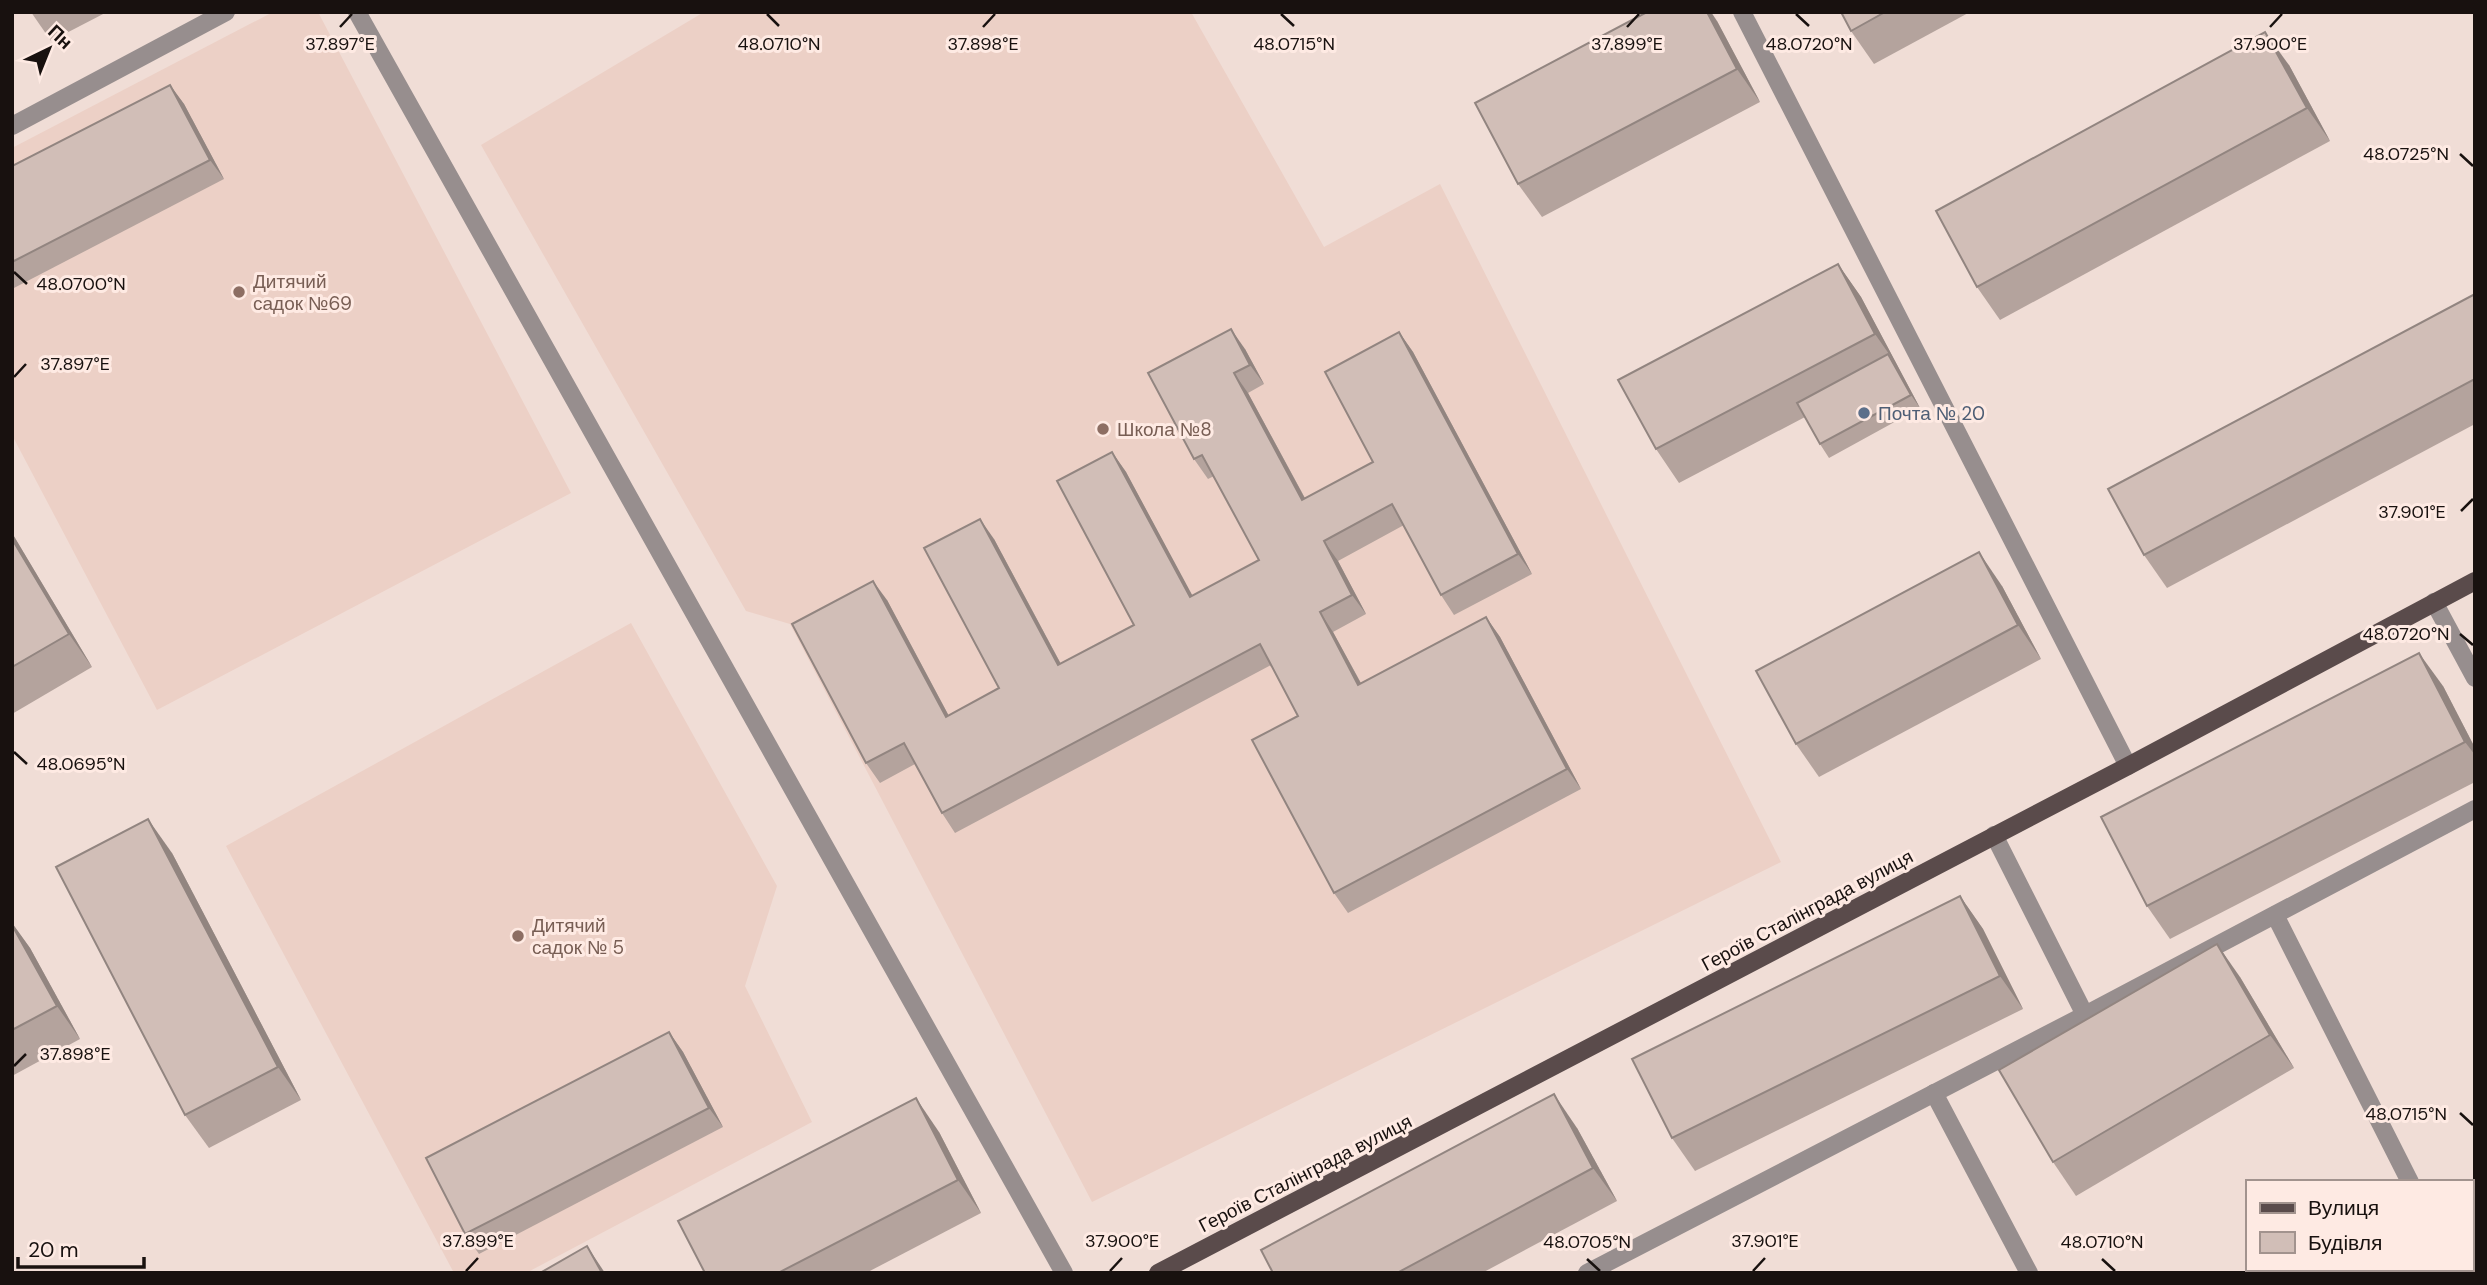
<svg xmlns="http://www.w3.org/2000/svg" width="2487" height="1285" font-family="'DM Sans',sans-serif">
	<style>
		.built { fill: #ecd0c6 }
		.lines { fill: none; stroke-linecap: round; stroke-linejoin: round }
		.minor { stroke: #978e8e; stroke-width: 18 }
		.major { stroke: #5a4b4b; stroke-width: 18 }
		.wall { fill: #b4a39d }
		.shaded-wall { fill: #928580 }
		.building { fill: #d1beb7; stroke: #928580; stroke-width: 2 }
		.ticks { fill: none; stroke: #18110f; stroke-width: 2.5 }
		.education-dot { fill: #8d6e63; stroke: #feeae3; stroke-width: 2.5 }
		.service-dot { fill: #5c6f8a; stroke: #feeae3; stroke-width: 2.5 }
		.labels { text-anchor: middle; stroke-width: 6; stroke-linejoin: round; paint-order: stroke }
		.education-label { font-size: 19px; fill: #785e54; stroke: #feeae3; text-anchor: start }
		.service-label { font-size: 19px; fill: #4e5e75; stroke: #feeae3; text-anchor: start }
		.street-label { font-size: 19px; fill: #18110f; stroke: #feeae3 }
		.ticks-label { font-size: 18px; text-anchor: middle; fill: #18110f; stroke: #feeae3; stroke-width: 6; stroke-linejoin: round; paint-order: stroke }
	</style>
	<rect width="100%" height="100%" fill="#f0ddd6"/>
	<g class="built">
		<polygon points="273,12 318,12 571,493 157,710 12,435 12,148"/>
		<polygon points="704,12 1191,12 1324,247 1440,184 1781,862 1092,1202 790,624 746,611 481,145"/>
		<polygon points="631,623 777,886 745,986 812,1122 526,1273 454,1273 226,846"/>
	</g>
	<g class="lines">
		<g class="minor">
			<polyline points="357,12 1064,1273"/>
			<polyline points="1742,12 2128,766"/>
			<polyline points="12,126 226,12"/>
			<polyline points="2434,602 2475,678"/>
			<polyline points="1994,835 2085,1015"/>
			<polyline points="2275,915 2410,1182"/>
			<polyline points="1934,1093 2029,1273"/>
			<polyline points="2455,1269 2457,1273"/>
			<polyline points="1587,1273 2085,1015 2475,809"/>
		</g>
		<polyline class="major" points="1158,1273 2128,766 2475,581"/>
	</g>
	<g class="wall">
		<polygon points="31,12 107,12 51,41"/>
		<polygon points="1841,12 1970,12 1874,64 1851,31"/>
		<polygon points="1717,21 1760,102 1542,217 1518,184"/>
		<polygon points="2289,65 2330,141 2000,320 1977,287"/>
		<polygon points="170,85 184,104 224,179 12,289 12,166"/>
		<polygon points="1838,264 1861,297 1920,408 1829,458 1820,444 1805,417 1679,483 1656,449"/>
		<polygon points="2475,294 2475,424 2167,588 2144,555"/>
		<polygon points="1399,332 1413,352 1532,574 1454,615 1441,595 1404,525 1338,561 1366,614 1333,632 1361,683 1486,617 1500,637 1581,789 1348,913 1334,893 1298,716 1271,665 955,833 942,813 915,764 880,783 866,763 887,600 949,716 999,688 994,539 1061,664 1134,625 1112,452 1126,472 1192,596 1259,560 1214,476 1208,479 1194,459 1245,349 1264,384 1248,393 1305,498 1373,462"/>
		<polygon points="12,533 92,667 12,714"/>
		<polygon points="2002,586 2041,659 1819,777 1796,744"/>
		<polygon points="2443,686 2475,748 2475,782 2170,939 2147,906"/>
		<polygon points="172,853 301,1100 209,1148 185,1115"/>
		<polygon points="1960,896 1983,929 2023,1009 1695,1171 1672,1138"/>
		<polygon points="12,923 30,948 80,1039 12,1076"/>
		<polygon points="2240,977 2294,1068 2076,1196 2053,1162"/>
		<polygon points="669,1032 683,1052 723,1127 479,1254 465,1234"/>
		<polygon points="1577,1128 1617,1201 1482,1273 1273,1273"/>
		<polygon points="939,1132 981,1213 866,1273 705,1273"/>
	</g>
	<g class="shaded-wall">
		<polygon points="1707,12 1711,12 1717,21 1760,102 1737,69"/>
		<polygon points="2265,32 2289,65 2330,141 2307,108"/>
		<polygon points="170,85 184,104 224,179 210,160"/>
		<polygon points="1838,264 1861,297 1920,408 1911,395 1889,354 1875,334"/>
		<polygon points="1231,329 1245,349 1264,384 1250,365"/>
		<polygon points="1399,332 1413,352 1532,574 1518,554"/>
		<polygon points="1234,373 1248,393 1316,519 1302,500"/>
		<polygon points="1112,452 1126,472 1204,617 1190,597"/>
		<polygon points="980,519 994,539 1072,685 1058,665"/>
		<polygon points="12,533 92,667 69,634 12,539"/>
		<polygon points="1324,541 1338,561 1366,614 1352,595"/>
		<polygon points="1979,552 2002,586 2041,659 2018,625"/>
		<polygon points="873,581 887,600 960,737 946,717"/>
		<polygon points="1320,612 1333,632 1372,704 1358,685"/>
		<polygon points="1486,617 1500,637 1581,789 1567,769"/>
		<polygon points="2419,653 2443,686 2475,748 2475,755 2465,742"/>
		<polygon points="148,819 172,853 301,1100 278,1067"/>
		<polygon points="1960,896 1983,929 2023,1009 2000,976"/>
		<polygon points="12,923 30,948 80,1039 57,1006 12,925"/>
		<polygon points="2217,944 2240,977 2294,1068 2270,1035"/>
		<polygon points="669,1032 683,1052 723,1127 709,1108"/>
		<polygon points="1554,1094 1577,1128 1617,1201 1593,1168"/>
		<polygon points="916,1098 939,1132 981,1213 958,1180"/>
		<polygon points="587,1246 605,1273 602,1273"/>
	</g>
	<g class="building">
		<polygon points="1647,12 1707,12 1737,69 1518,184 1475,103"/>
		<polygon points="1841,12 1885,12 1851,31"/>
		<polygon points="2265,32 2307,108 1977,287 1936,211"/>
		<polygon points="170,85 210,160 12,262 12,166"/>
		<polygon points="1838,264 1875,334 1656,449 1618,380"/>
		<polygon points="2475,294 2475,379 2144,555 2108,489"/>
		<polygon points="1231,329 1250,365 1234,373 1302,500 1373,462 1325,372 1399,332 1518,554 1441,595 1392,504 1324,541 1352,595 1320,612 1358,685 1486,617 1567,769 1334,893 1252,740 1298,716 1260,644 942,813 904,743 866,763 792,624 873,581 946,717 999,688 924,548 980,519 1058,665 1134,625 1057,481 1112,452 1190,597 1259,560 1202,455 1194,459 1148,373"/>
		<polygon points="1888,354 1911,395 1820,444 1797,403"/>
		<polygon points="12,539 69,634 12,667"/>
		<polygon points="1979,552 2018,625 1796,744 1756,671"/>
		<polygon points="2419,653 2465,742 2147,906 2101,817"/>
		<polygon points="148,819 278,1067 185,1115 56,867"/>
		<polygon points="1960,896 2000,976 1672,1138 1632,1059"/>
		<polygon points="12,925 57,1006 12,1030"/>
		<polygon points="2217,944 2270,1035 2053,1162 1999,1070"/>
		<polygon points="669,1032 709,1108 465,1234 426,1158"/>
		<polygon points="1554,1094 1593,1168 1397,1273 1273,1273 1261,1250"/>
		<polygon points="916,1098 958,1180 778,1273 705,1273 678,1221"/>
		<polygon points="587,1246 602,1273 540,1273"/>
	</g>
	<path class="ticks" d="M767,14L779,26M1281,14L1294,26M1796,14L1809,26M340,27L352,14M983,27L995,14M1627,27L1639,14M2270,27L2282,14M2460,154L2473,166M14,272L27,284M14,377L26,364M2461,511L2473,499M2460,634L2473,645M14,752L27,764M14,1066L26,1054M2460,1113L2473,1125M1587,1259L1600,1271M2102,1259L2115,1271M466,1271L478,1258M1110,1271L1122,1258M1753,1271L1765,1258"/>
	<g class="education-dot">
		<circle cx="239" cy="292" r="7"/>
		<circle cx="1103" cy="429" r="7"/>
		<circle cx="518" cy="936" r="7"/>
	</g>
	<circle class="service-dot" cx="1864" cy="413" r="7"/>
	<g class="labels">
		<g class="education-label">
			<text x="253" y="288">Дитячий<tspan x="253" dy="22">садок №69</tspan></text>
			<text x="1117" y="436">Школа №8</text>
			<text x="532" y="932">Дитячий<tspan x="532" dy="22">садок № 5</tspan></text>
		</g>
		<g class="service-label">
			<text x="1878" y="420">Почта № 20</text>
		</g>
		<g class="street-label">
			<text transform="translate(1807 910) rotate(-28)" y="7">Героїв Сталінграда вулиця</text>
			<text transform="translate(1305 1173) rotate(-27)" y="7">Героїв Сталінграда вулиця</text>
		</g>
	</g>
	<g class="ticks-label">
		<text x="779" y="50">48.0710°N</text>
		<text x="1294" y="50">48.0715°N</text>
		<text x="1809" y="50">48.0720°N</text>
		<text x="340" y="50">37.897°E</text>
		<text x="1627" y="50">37.899°E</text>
		<text x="2270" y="50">37.900°E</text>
		<text x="983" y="50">37.898°E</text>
		<text x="2406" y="160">48.0725°N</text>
		<text x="81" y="290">48.0700°N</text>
		<text x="75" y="370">37.897°E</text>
		<text x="2412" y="518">37.901°E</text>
		<text x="2406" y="640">48.0720°N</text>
		<text x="81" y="770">48.0695°N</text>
		<text x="75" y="1060">37.898°E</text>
		<text x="2406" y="1120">48.0715°N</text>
		<text x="478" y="1247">37.899°E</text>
		<text x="1122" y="1247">37.900°E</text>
		<text x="1765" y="1247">37.901°E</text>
		<text x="1587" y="1248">48.0705°N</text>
		<text x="2102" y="1248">48.0710°N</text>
	</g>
	<rect width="2487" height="1285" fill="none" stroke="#18110f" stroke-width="28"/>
	<rect x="2246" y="1180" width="228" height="91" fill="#feeae3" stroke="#a2938e" stroke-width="2"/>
	<rect x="2260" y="1203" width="35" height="10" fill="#5a4b4b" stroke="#a2938e" stroke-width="2"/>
	<text x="2308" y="1215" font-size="21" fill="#18110f">Вулиця</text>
	<rect x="2260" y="1232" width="35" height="21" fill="#d1beb7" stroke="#a2938e" stroke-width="2"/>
	<text x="2308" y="1250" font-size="21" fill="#18110f">Будівля</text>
	<g transform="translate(49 49) rotate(43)" stroke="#feeae3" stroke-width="5" paint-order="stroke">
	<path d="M0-5L12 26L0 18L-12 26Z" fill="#18110f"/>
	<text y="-10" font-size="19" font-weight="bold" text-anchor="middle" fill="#18110f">Пн</text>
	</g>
	<path d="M18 1257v10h126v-10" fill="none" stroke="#18110f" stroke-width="3.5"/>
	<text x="28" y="1257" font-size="21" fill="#18110f" stroke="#feeae3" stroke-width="5" paint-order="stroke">20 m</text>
</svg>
